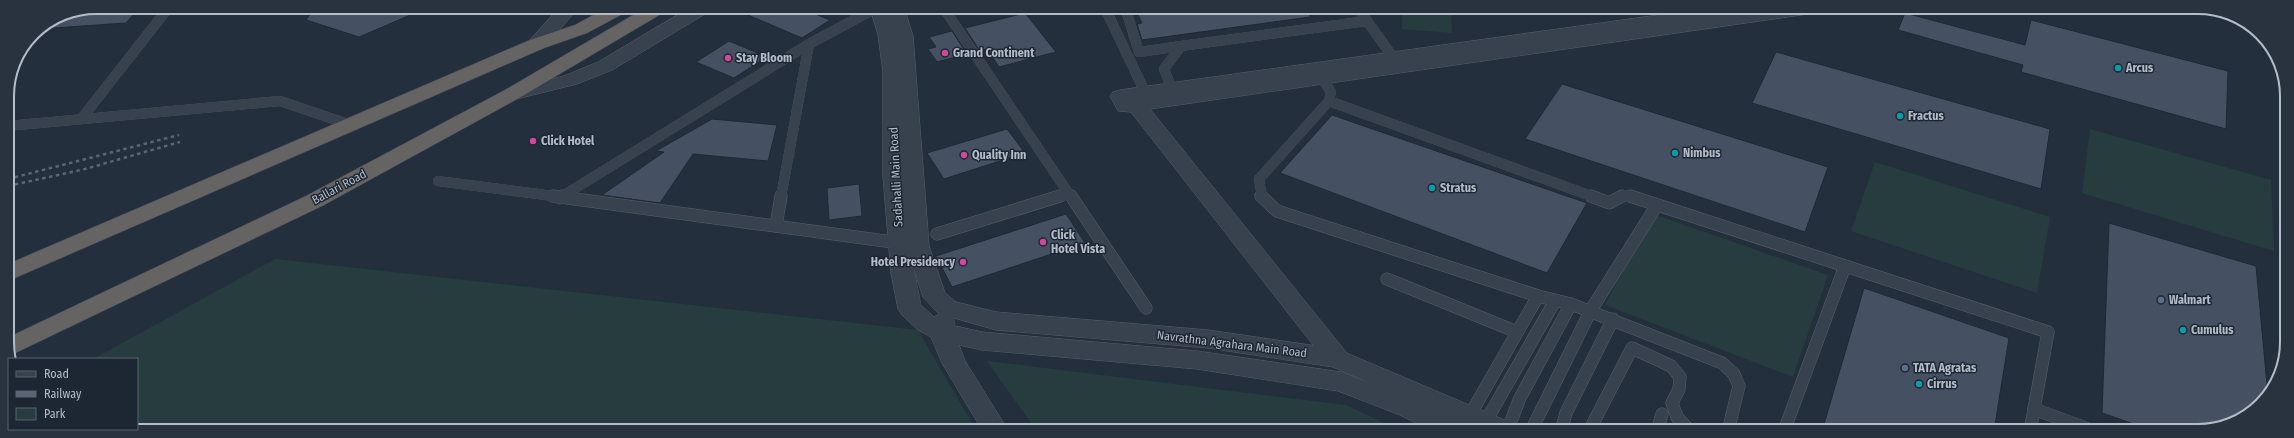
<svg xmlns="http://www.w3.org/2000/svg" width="2294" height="438" font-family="'Fira Sans Condensed',sans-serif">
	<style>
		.green { fill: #263c3f }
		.building { fill: #455162; stroke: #1f2835 }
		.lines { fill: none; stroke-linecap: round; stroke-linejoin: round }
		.service-far1-casing { stroke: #565f6c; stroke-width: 10 }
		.service-casing { stroke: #565f6c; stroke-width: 13 }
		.minor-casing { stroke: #565f6c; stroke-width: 1 }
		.tertiary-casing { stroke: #565f6c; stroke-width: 1 }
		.trunk-casing { stroke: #434c59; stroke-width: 1 }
		.service-far1 { stroke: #38414e; stroke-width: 10 }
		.service { stroke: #38414e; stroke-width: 12 }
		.minor { fill: #38414e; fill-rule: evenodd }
		.tertiary { fill: #38414e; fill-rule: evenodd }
		.trunk { fill: #656462; fill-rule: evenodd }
		.rail { stroke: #5a6575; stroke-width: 2.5; stroke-dasharray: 3.5 3.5; stroke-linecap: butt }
		.hotel-dot { fill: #d1479c; stroke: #1d2633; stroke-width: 1.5 }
		.culture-dot { fill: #0f9aa8; stroke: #1d2633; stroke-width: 1.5 }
		.service-dot { fill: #5c6f8a; stroke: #1d2633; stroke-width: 1.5 }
		.labels { text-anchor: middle; stroke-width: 3; stroke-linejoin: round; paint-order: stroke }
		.poi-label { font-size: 12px; font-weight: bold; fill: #b4bcc9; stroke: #1d2633; text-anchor: start }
		.street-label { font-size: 12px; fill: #b4bcc9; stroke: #1d2633 }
		.rim { fill: none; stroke: #b4bcc9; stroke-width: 2 }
	</style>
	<rect width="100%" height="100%" fill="#242f3e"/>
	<g class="green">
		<polygon points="1402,7 1451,8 1452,33 1402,29"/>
		<polygon points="2090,129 2271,180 2274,251 2082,193"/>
		<polygon points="1875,162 2050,217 2037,293 1851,231"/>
		<polygon points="1653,214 1828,275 1793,377 1605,305"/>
		<polygon points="275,259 918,330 976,430 82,429 137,429 137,359 93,359"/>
		<polygon points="987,361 1346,405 1401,431 1036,430"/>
	</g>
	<g class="building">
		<polygon points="96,7 140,7 126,23 39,29 62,14"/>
		<polygon points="315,7 429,7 359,37 306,20"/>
		<polygon points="729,7 798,7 830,20 802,38"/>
		<polygon points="1149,7 1309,7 1310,17 1142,40 1137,24 1142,23 1135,9"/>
		<polygon points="1025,13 1056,52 999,67 987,49 980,51 965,28"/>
		<polygon points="1905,13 2025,45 2031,20 2228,71 2226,129 2021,72 2023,65 1898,30"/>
		<polygon points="952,31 967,54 937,62 928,49 936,47 929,37"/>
		<polygon points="729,41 767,57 734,78 696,62"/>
		<polygon points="1776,52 2050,129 2041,189 1752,103"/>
		<polygon points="1562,84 1828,167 1805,232 1525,139"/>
		<polygon points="1332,115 1587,203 1547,273 1280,173"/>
		<polygon points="712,119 777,125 768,161 693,154 660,203 602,195 664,152 656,151"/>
		<polygon points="1007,129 1025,153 944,179 927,153"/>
		<polygon points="859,184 862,216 829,220 827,188"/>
		<polygon points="1066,214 1085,243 952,287 936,256"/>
		<polygon points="2109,223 2256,266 2268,395 2257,409 2204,431 2154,431 2102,413"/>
		<polygon points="1864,288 2009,338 1994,431 1822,431"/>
	</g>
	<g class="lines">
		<g class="service-far1-casing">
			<g id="service-far1">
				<polyline points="943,7 1071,197"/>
				<polyline points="1125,7 1139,52 1181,46"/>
				<polyline points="1357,7 1367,21"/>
				<polyline points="1105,8 1145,92"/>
				<polyline points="1172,89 1164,69 1181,46 1367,21 1393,57"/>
				<polyline points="1329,101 1594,197"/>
				<polyline points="82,118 169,7"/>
				<polyline points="7,126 280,101 351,125"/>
				<polyline points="438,181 561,197"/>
				<polyline points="561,197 809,44 878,7"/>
				<polyline points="781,197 809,44"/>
				<polyline points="1057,197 1068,194"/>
				<polyline points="1262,197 1259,179 1329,101 1331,92 1322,78"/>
				<polyline points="1620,197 1625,195 1633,197"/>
			</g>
		</g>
		<g class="service-casing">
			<g id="service">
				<polyline points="553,196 900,243"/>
				<polyline points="1071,196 1146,308"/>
				<polyline points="1261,196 1277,211 1538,296 1571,304"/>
				<polyline points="1591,196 1609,203 1622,196"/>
				<polyline points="1630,196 2048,332 2034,409"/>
				<polyline points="560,198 562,196"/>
				<polyline points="776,226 781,196"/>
				<polyline points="937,234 1060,196"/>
				<polyline points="1387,279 1517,332"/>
				<polyline points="1470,415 1538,296"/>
				<polyline points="1486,421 1555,301"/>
				<polyline points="1507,431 1520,398 1571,304 1722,363 1734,374 1739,386 1728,431"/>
				<polyline points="1531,431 1591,310 1657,205"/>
				<polyline points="1561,431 1566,413 1613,319"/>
				<polyline points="1589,431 1632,348 1671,366 1680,377 1679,389 1672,403 1677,417 1690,431"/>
				<polyline points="1657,431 1662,414"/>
				<polyline points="1784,431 1845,266"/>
				<polyline points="2030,431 2034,409 2094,431"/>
			</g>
		</g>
		<g class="minor-casing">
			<polygon id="minor" points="1709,8 1753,8 1749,12 1780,8 1824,8 1821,12 1815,13 1150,109 1346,352 1349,358 1346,364 1337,367 1328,364 1131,112 1118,111 1110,96 1113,92 1120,90"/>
		</g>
		<g class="tertiary-casing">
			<g id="tertiary">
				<polygon points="560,7 579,7 544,48 537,50 530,48 528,44 530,40"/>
				<polygon points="691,7 713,7 710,11 612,70 577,84 512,100 505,98 502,94 505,90 564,76 598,62"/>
				<path d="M870,7H904L913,36L929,246L945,293L956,302L996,312L1208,330L1337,349L1514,424L1518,431H1478L1467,426L1470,431H1432L1400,415L1338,391L1197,369L982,350L959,345L965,361L1008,430H982L942,363L931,337L918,330L902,315L898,309L891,273L883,177V71L878,35ZM914,269L923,297L939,314L934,317L921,305ZM954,318L996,330L1208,348L1333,367L1370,383L1341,372L1197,351L982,332L955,326Z"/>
			</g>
		</g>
		<g class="trunk-casing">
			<g id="trunk">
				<polygon points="608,7 631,7 628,11 587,33 544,48 8,281 8,264 530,40 575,25"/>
				<polygon points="647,7 669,7 666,11 519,98 322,206 9,356 9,337 306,196 505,90"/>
			</g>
		</g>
		<use href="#service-far1" class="service-far1"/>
		<use href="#service" class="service"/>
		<use href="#minor" class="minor"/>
		<use href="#tertiary" class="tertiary"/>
		<use href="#trunk" class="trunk"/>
		<g class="rail">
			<polyline points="8,179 179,135"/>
			<polyline points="8,186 85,169 180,142"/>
		</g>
	</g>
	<g class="hotel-dot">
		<circle cx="945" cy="53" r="4"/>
		<circle cx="728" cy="58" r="4"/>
		<circle cx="533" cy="141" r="4"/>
		<circle cx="964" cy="155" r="4"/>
		<circle cx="1043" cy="242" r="4"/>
		<circle cx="963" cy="262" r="4"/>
	</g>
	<g class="culture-dot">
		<circle cx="2118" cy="68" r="4"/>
		<circle cx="1900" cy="116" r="4"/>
		<circle cx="1675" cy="153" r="4"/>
		<circle cx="1432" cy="188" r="4"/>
		<circle cx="2183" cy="330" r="4"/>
		<circle cx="1919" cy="384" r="4"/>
	</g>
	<g class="service-dot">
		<circle cx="2161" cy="300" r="4"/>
		<circle cx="1905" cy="368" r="4"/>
	</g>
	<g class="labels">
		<g class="poi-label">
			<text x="953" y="57">Grand Continent</text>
			<text x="736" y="62">Stay Bloom</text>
			<text x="2126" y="72">Arcus</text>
			<text x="1908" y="120">Fractus</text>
			<text x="541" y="145">Click Hotel</text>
			<text x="1683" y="157">Nimbus</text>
			<text x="972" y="159">Quality Inn</text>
			<text x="1440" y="192">Stratus</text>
			<text x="1051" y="239">Click<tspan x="1051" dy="14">Hotel Vista</tspan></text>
			<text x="955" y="266" text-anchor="end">Hotel Presidency</text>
			<text x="2169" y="304">Walmart</text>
			<text x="2191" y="334">Cumulus</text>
			<text x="1913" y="372">TATA Agratas</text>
			<text x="1927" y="388">Cirrus</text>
		</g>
		<g class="street-label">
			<text transform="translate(896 177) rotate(-93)" y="4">Sadahalli Main Road</text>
			<text transform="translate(339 187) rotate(-28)" y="4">Ballari Road</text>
			<text transform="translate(1232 344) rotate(7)" y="4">Navrathna Agrahara Main Road</text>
		</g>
	</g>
	<path d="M0 0H2294V438H0ZM96 14H2198A82 82 0 0 1 2280 96V342A82 82 0 0 1 2198 424H96A82 82 0 0 1 14 342V96A82 82 0 0 1 96 14Z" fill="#29323f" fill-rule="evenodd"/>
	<path class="rim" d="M96 14H2198A82 82 0 0 1 2280 96V342A82 82 0 0 1 2198 424H96A82 82 0 0 1 14 342V96A82 82 0 0 1 96 14Z"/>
	<rect x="8" y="358" width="130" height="72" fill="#1d2633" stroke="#59626f"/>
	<rect x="16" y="371" width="20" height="6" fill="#38414e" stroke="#59626f"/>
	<text x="44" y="378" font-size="12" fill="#b4bcc9">Road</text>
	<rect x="16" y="391" width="20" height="6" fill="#5a6575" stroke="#59626f"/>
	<text x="44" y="398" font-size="12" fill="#b4bcc9">Railway</text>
	<rect x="16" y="408" width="20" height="12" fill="#263c3f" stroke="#59626f"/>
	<text x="44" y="418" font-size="12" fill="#b4bcc9">Park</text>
</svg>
